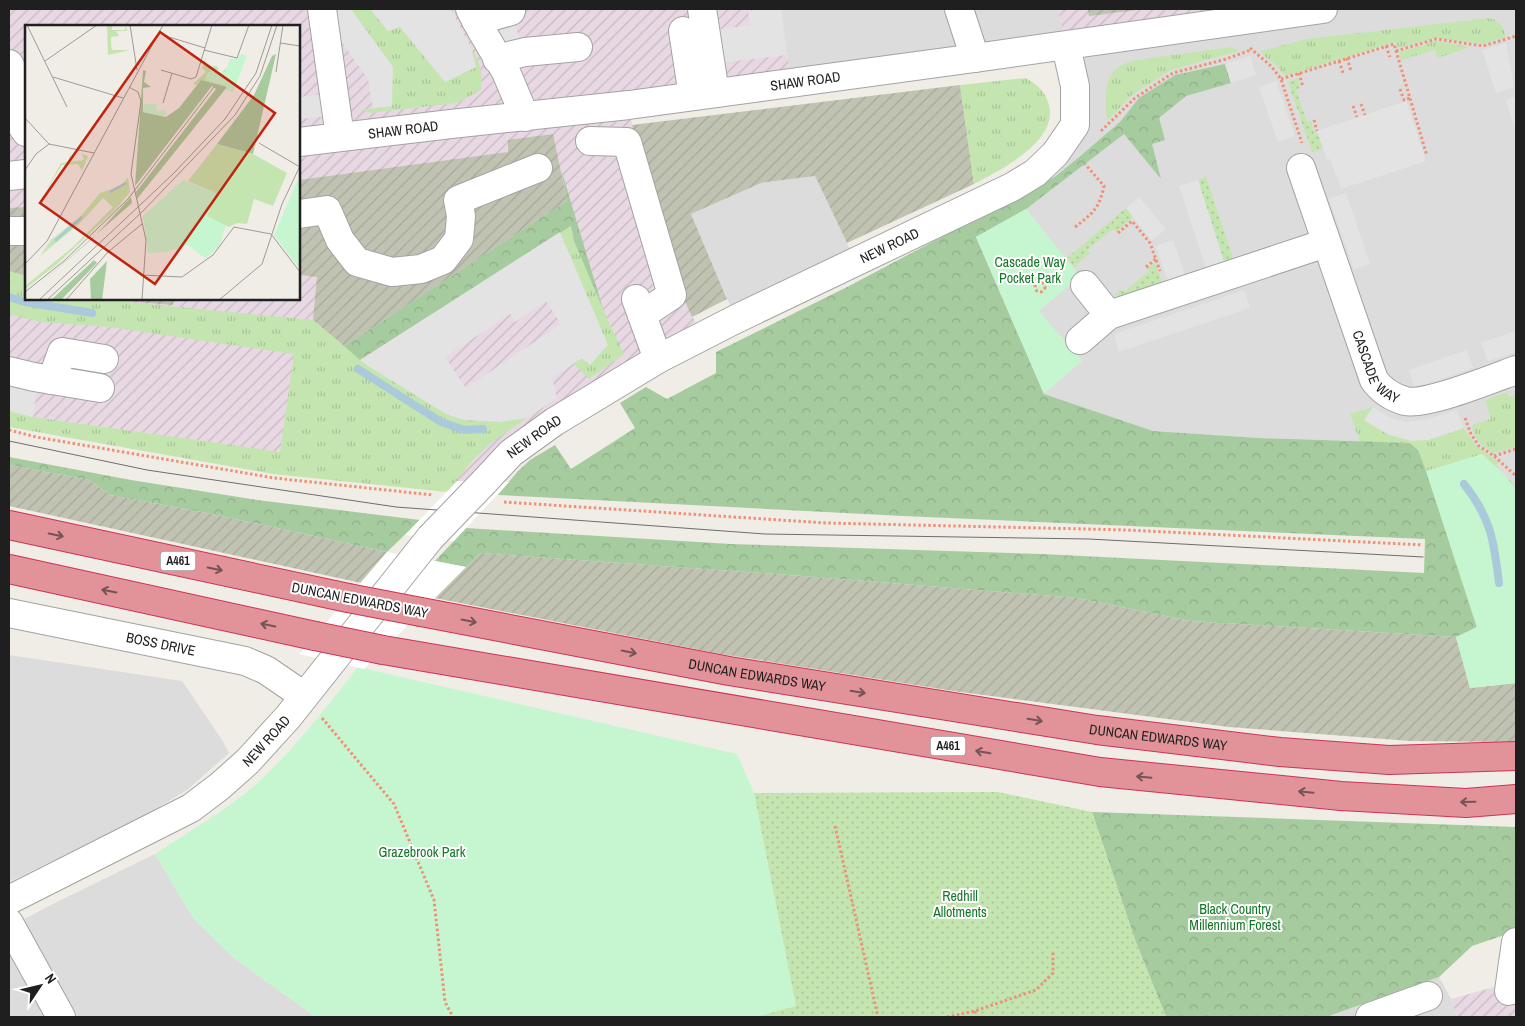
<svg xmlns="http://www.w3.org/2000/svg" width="1525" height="1026" font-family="'Archivo Narrow',sans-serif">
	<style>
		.residential { fill: #dddcdc }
		.industrial { fill: url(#industrial-furrows); fill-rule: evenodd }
		.construction { fill: url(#construction-furrows) }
		.grass { fill: url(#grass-tufts) }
		.forest { fill: url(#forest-crowns) }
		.park { fill: #c6f6d0 }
		.garden { fill: url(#garden-dots) }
		.parking { fill: #e3e3e3; fill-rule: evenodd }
		.pier { fill: #fff }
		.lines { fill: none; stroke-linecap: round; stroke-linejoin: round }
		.stream { stroke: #aac9da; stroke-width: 8 }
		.minor-casing { stroke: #a3a3a3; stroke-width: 30 }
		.highway-casing { stroke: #cf3255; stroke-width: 30 }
		.path { stroke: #f09176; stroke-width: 3; stroke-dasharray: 2.5 2.5; stroke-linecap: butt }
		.minor { stroke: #fff; stroke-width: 28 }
		.highway { stroke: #e19399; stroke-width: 28 }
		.tram { stroke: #6d6d6d; stroke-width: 1 }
		.minor-bridge-casing { stroke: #a3a3a3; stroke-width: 30; stroke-linecap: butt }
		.highway-bridge-casing { stroke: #cf3255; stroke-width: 30; stroke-linecap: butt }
		.minor-bridge { stroke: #fff; stroke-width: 28 }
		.highway-bridge { stroke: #e19399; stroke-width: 28 }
		.oneway { stroke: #765356 }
		.labels { text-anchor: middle; stroke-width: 4; stroke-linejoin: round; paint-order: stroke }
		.shield { fill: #fff; stroke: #626262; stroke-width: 1 }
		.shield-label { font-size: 12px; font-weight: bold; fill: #1f1f1f }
		.street-label { font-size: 14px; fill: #1f1f1f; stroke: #fff }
		.park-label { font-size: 14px; fill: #147727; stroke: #fff }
		.inset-river { fill: none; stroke: #aac9da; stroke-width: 2.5 }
		.inset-road { fill: none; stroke: #9c9b96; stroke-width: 1 }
		.view { fill: #c0230e; fill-opacity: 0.15; stroke: #c0230e; stroke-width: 2.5 }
		.inset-edge { fill: none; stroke: #1f1f1f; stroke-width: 2.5 }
	</style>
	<defs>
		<pattern id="industrial-furrows" width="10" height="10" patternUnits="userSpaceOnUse" patternTransform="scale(1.25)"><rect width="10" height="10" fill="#e8d8e3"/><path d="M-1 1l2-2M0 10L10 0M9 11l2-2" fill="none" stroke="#c7b9c2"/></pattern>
		<pattern id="construction-furrows" width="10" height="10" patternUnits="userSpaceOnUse" patternTransform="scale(1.25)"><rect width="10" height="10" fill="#c1c3b2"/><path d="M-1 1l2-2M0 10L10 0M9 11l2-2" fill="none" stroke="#a5a799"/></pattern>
		<pattern id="grass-tufts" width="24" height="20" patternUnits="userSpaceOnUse" patternTransform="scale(1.25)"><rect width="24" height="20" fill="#c4e5b0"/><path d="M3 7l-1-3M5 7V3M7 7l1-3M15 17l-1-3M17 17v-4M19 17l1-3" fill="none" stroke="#a8c497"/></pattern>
		<pattern id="forest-crowns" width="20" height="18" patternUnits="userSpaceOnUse" patternTransform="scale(1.25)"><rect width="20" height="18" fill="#a6cb9e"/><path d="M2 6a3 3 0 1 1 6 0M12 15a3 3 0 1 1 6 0" fill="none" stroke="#8eae88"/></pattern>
		<pattern id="garden-dots" width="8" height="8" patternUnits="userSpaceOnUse" patternTransform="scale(1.25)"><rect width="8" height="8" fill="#c4e5b0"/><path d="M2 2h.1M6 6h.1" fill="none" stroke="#a8c497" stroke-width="1.8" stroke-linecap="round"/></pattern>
	</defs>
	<rect width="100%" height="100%" fill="#efede6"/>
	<g class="residential">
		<polygon points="781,9 1058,9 1066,45 1201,27 1217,9 1516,9 1516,683 1456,637 1477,628 1410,443 1259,438 1153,431 1044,394 1011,187 1075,125 1066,46 791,82"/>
		<polygon points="815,176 856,262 736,319 691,214 761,183"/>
		<polygon points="9,655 182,681 222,740 229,753 187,790 144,816 9,882"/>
		<polygon points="155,854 193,918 234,958 316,1017 9,1017 9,927 51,905"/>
		<polygon points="1439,977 1451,999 1457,1017 1326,1017"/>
	</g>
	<g class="industrial">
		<path d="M9,9H781L791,82L629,105L632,125L679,288L702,336L468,498L452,487L280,453L33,417L9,411ZM26,26H299V299H26Z"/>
		<polygon points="1058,9 1217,9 1201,27 1066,46"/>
		<polygon points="1516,981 1516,1017 1457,1017 1451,999"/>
	</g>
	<g class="construction">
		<polygon points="1088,9 1145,9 1089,16"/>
		<polygon points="960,85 974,184 847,243 815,176 761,183 691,214 727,299 692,317 679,288 632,125"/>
		<polygon points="553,134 567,201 344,346 313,320 317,277 299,275 299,180 508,152 508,140"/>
		<polygon points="26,207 26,276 9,271 9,208"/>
		<polygon points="98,299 174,299 173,305"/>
		<polygon points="9,465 89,480 110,495 212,514 387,552 361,583 9,506"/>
		<polygon points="480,553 803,576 1077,598 1191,621 1456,637 1470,688 1516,683 1516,742 1410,741 1229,727 953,691 721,654 435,598"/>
	</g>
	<g class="grass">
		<path d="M351,9H370L388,31L400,27L445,82L476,67L471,48C481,62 482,73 481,90L457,103L370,113L360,110L392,106Z"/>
		<path d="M1490,18C1501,22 1503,26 1506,37L1482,44L1435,38L1398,48L1395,42L1285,76L1274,63L1266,58L1261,51L1307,39Z"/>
		<polygon points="1436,41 1470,47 1438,58 1435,50 1401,60 1399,52"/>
		<path d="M1231,47L1239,51L1171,70L1133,94L1107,121C1105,91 1102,66 1138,60Z"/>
		<path d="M1025,78C1036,83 1044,90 1048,102C1062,140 1000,170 974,184L960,85Z"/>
		<polygon points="571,226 574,241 603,309 624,354 589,379 574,364 582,358 589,365 560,232"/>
		<path d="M9,271L26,276V299H98L313,320L368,366L500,422L527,418C510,430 492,441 477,456C466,466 458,481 447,492L273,474L9,427V411L33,417L280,452L294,354L109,327L41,322L9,314Z"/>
		<path d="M1507,392L1509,397L1516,395V447L1494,453C1481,445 1475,441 1472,425L1491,419L1485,400Z"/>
		<path d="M1373,407L1364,420L1428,440L1464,428C1472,443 1483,451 1497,461V468L1512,482L1516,490L1477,628L1418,450L1410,443L1360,442L1350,414Z"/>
	</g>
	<g class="forest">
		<polygon points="1225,64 1231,83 1186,96 1159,118 1165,140 1152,144 1161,179 1124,134 1026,209 976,237 1044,394 1153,431 1259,438 1410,443 1418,450 1426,471 1477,628 1456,637 1191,621 1077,598 803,576 480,553 466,567 435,561 466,528 731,544 1042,554 1424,573 1425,539 903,516 498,495 518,471 530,460 555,445 571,469 635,428 620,403 646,387 667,399 716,373 716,352 849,286 970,222 1017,198 1056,176 1078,158 1120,122 1139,98 1175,75"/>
		<polygon points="561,169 603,309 574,241 571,226 360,360 344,346 567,201"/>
		<polygon points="9,457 131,480 257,500 420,520 387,552 212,514 110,495 89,480 9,465"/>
		<polygon points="1092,812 1516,827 1516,931 1472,946 1439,977 1326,1017 1166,1017 1135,940"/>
	</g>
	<g class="park">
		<polygon points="1026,209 1080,276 1039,311 1082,361 1044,394 976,237"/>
		<polygon points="1482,454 1506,476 1516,490 1516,683 1470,688 1456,637 1477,627 1426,471"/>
		<path d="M358,667L737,754L754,793L796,1006L756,1017H316L234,958L193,918L155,854C192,829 234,806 266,775C300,742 329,704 358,667Z"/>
	</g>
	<g class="garden">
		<polygon points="1298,78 1300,88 1296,90 1307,122 1311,121 1315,134 1318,133 1323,148 1312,152 1288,82"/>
		<polygon points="1206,177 1234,261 1225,265 1198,180"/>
		<polygon points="1126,208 1133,217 1116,232 1113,229 1087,250 1090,253 1074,267 1067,258"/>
		<polygon points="1155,263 1163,284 1125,297 1114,295 1121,289 1124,292 1149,271 1147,268"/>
		<polygon points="998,792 1092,812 1135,940 1166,1017 756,1017 796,1006 754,793"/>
	</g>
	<g class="parking">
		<polygon points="332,9 351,9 393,67 392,106 373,108 368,79 323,16"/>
		<polygon points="370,9 451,9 471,48 476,67 445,82 400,27 388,31"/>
		<polygon points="510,9 520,40 507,45 490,17"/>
		<polygon points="764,9 781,9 787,55 720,63 715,30 750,25 748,11"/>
		<polygon points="1506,43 1514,87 1496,93 1482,50"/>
		<polygon points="1250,56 1256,75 1231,83 1225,64"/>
		<polygon points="1276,81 1295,136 1278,142 1259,87"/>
		<polygon points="325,94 329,116 299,119 299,97"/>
		<polygon points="1516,97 1516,132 1506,100"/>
		<polygon points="1406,101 1426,161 1341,189 1330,159 1327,159 1317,131"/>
		<polygon points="1198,180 1225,265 1207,271 1179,186"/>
		<polygon points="1346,193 1370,264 1354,269 1329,199"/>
		<polygon points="1139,197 1166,229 1152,241 1126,208"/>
		<path d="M560,232L608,345L590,365L582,358L552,378L557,398L527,418L500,422L464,420L446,414L368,366L360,360ZM546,301L561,324L466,388L445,357L510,314L515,322Z"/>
		<polygon points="1173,240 1185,276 1168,282 1156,246"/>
		<polygon points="1244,290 1250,308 1119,352 1114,334"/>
		<polygon points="1516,331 1516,352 1488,361 1481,343"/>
		<polygon points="1467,350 1473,368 1415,388 1409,370"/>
		<polygon points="9,385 37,391 33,417 9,411"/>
		<polygon points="1373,407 1387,416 1397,420 1407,422 1428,419 1457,410 1464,428 1428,440 1411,441 1387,434 1364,420"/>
	</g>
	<g class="pier">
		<polygon points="457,481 509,482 454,541 405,535"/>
		<polygon points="387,552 466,567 364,669 299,654"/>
	</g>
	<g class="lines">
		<g class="stream">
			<polyline points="9,297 25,302 92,313"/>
			<polyline points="358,369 441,422 464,430 483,429"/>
			<path d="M1464,484C1491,518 1494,541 1499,583"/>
		</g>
		<g class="minor-casing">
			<g id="minor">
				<polyline points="322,9 340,137"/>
				<polyline points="470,9 483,33 506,72 525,117"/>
				<polyline points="702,9 715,93"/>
				<polyline points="959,9 975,58"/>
				<polyline points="476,21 511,11"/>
				<polyline points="683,31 693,96"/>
				<polyline points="497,59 525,52 578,47"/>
				<polyline points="9,64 26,94"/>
				<polyline points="9,106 26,132"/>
				<polyline points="590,141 627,142 672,295 642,315"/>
				<path id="s1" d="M299,142L451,124L629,105L975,58L1323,9"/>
				<path id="s2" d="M1301,168L1374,380C1382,391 1391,397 1405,401C1426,406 1494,378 1516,370"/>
				<polyline points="9,176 26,174"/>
				<polyline points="299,214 327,210 340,240 357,262 392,272 421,269 443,260 459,239 461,216 458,200 538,168"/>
				<polyline points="9,231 26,231"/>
				<polyline points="636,299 658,359"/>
				<polyline points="1109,315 1326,243"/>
				<polyline points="1080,340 1109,315 1085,285"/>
				<polyline points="9,371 34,377 100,388"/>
				<polyline points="52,380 62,352 104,359"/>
				<path id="s3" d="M484,482L511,453L554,422L658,359L736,319L1012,187L1035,173L1055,154L1075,125V86L1066,46"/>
				<path id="s4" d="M9,613L245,661L266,670L304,696"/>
				<path id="s5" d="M9,900L191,808L220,786L248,761L288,717L430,538"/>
				<polyline points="9,923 61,1017"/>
				<polyline points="1509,991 1516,942"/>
				<polyline points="1370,1017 1428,996"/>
			</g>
		</g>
		<g class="highway-casing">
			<g id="highway">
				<polyline points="9,525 348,598"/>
				<polyline points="9,569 315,636"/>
				<path id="s6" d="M421,612L729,671L1097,730L1280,752L1389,760L1516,756"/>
				<polyline points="383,650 1100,772 1341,796 1466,803 1516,799"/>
			</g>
		</g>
		<g class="path">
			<polyline points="1386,46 1390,57"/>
			<polyline points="1250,48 1271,66 1281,79 1302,143"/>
			<polyline points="1396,51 1436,39 1483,46 1516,36"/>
			<polyline points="1347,58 1351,71"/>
			<polyline points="1339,61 1343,73"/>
			<polyline points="1299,73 1303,87"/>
			<polyline points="1281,79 1394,44 1427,156"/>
			<polyline points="1400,89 1404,100 1410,98"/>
			<polyline points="1361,104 1365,115"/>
			<polyline points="1353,106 1357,117"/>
			<polyline points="1314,120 1317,131"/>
			<polyline points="1101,131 1135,98 1173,73 1223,60 1251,50"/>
			<path d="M1075,227C1093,213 1099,209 1104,186L1085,164"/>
			<polyline points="1118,233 1132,221 1150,243 1160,271"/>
			<polyline points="1146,267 1156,259"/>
			<circle cx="1040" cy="287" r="5"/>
			<polyline points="1045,284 1059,279"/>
			<polyline points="1465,418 1471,434 1479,446 1494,456 1516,476"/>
			<polyline points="9,430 36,437 274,478 433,495"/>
			<polyline points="1494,456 1516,449"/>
			<polyline points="504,502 826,523 1128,530 1423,545"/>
			<polyline points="322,718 394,804 434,900 445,1002 453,1017"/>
			<polyline points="835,826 878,1017"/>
			<polyline points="975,1011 976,1017"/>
			<polyline points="947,1017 975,1011 1036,990 1053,973 1053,952"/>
		</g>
		<use href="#minor" class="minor"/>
		<use href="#highway" class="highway"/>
		<polyline class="tram" points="9,441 147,470 396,507 765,534 1089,539 1423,557"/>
		<g class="minor-bridge-casing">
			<polyline id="minor-bridge" points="430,538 484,482"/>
		</g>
		<g class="highway-bridge-casing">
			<g id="highway-bridge">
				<polyline points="348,598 421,612"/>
				<polyline points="315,636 383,650"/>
			</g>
		</g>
		<use href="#minor-bridge" class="minor-bridge"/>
		<use href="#highway-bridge" class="highway-bridge"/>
	</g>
	<defs><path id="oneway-shaft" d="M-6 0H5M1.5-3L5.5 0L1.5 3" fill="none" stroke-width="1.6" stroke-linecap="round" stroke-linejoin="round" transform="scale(1.25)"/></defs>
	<g class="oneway">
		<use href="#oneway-shaft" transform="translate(56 535) rotate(12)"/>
		<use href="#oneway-shaft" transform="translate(215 569) rotate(12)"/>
		<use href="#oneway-shaft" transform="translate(109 591) rotate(-168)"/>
		<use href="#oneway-shaft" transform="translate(469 621) rotate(11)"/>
		<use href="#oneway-shaft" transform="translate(268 625) rotate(-168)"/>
		<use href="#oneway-shaft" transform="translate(629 652) rotate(11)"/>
		<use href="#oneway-shaft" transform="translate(858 692) rotate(9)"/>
		<use href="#oneway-shaft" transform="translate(1035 720) rotate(9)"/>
		<use href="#oneway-shaft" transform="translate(983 752) rotate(-170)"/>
		<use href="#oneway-shaft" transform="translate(1144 777) rotate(-175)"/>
		<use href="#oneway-shaft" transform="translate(1306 792) rotate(-175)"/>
		<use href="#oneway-shaft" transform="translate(1468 802) rotate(179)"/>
	</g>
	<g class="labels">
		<g class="shield">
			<rect x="160.5" y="551.5" width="35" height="19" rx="4"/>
			<rect x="930.5" y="736.5" width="35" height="19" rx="4"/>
		</g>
		<g class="shield-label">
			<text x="178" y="565">A461</text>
			<text x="948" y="750">A461</text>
		</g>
		<g class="street-label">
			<text dy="5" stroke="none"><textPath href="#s1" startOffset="510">SHAW ROAD</textPath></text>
			<text dy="5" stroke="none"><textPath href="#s1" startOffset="105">SHAW ROAD</textPath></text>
			<text dy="5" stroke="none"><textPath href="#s3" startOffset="472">NEW ROAD</textPath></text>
			<text dy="5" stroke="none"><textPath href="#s2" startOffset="214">CASCADE WAY</textPath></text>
			<text dy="5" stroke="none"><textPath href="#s3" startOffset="68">NEW ROAD</textPath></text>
			<text transform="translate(360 600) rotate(11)" y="5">DUNCAN EDWARDS WAY</text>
			<text dy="5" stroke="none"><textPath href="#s4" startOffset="155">BOSS DRIVE</textPath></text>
			<text dy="5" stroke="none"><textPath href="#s6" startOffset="342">DUNCAN EDWARDS WAY</textPath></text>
			<text dy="5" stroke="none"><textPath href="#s6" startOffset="748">DUNCAN EDWARDS WAY</textPath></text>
			<text dy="5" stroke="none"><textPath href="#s5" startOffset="305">NEW ROAD</textPath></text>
		</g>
		<g class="park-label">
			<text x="1030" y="267">Cascade Way<tspan x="1030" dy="16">Pocket Park</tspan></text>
			<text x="422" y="857">Grazebrook Park</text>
			<text x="960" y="901">Redhill<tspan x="960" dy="16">Allotments</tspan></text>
			<text x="1235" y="914">Black Country<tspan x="1235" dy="16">Millennium Forest</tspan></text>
		</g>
	</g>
	<g transform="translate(25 25)">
		<rect width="275" height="275" fill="#efede6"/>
		<path d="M82,0H87V5H100L101,0L102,6H91L94,11L86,12V19L87,25H105L83,30ZM181,31L180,37L185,42L192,41L194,45H188L184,46L196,48L202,43V62L176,55L172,60L168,59L181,47L177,43ZM46,127L45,137L59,135L57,129L63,131L57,146L53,139L37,140L21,166L36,138L43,137ZM103,152L105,167L90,185L31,240L0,264V261L49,221L88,182L78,173L54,199L15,231L26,215L56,191L75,168L96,161Z" fill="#c4e5b0"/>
		<path d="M251,29L228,129L192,119L229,70L247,31ZM118,45L121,46L119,57L126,62L118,63V87L141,92L154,83L176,55L202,62L112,174L111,167L191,64L187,61L110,161ZM106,172L107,178L16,258L67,214ZM69,235L72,238L36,275H26ZM82,236L77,275H66L65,254Z" fill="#a6cb9e"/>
		<path d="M217,29L222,31L208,67L201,65V61L180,55L183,47H200L205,34H212ZM119,79H131L132,86L141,85V92L118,87ZM275,150V244L249,210ZM158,155L191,168L183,191L201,200L195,220L181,234L163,220L141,227L123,228L118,191Z" fill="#c6f6d0"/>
		<path d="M192,119L228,129L262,148L248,181L229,174L222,199L212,198L204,202L182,191L191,168L163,156Z" fill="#c4e5b0"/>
		<path class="inset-river" d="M85,167L101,158M30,216L57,192"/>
		<path class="inset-road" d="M2,0L42,82M105,0L112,45M134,6L144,12L180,23M255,18L275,21M179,25L212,33L224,0M20,36L72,0M136,45L166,54L171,52L187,0M251,47L258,0M28,52L98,73M104,62L113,67L116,76L106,149L121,215L117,275M138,78L147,48M0,93L24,119M234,118L275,142M0,145L11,129L24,119L69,128M246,209L275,247M0,239L22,216L138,0M117,250L157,252L188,230L209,202L246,209M0,267L39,236L103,174L189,62M14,275L148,149L200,94L231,48L247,0M22,275L118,186L210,90L235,51L252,0M41,275L83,227L117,199M194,275L237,239L257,179L275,141"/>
		<path class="view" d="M135,7L250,88L130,259L15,178Z"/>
		<rect width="275" height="275" class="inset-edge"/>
	</g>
	<rect width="1525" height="1026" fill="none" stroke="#1f1f1f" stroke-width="20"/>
	<g transform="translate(40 986) rotate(55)" stroke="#ffffff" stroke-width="4" paint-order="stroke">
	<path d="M0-4L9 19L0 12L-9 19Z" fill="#1f1f1f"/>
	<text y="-8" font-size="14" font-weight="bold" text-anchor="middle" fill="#1f1f1f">N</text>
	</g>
</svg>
